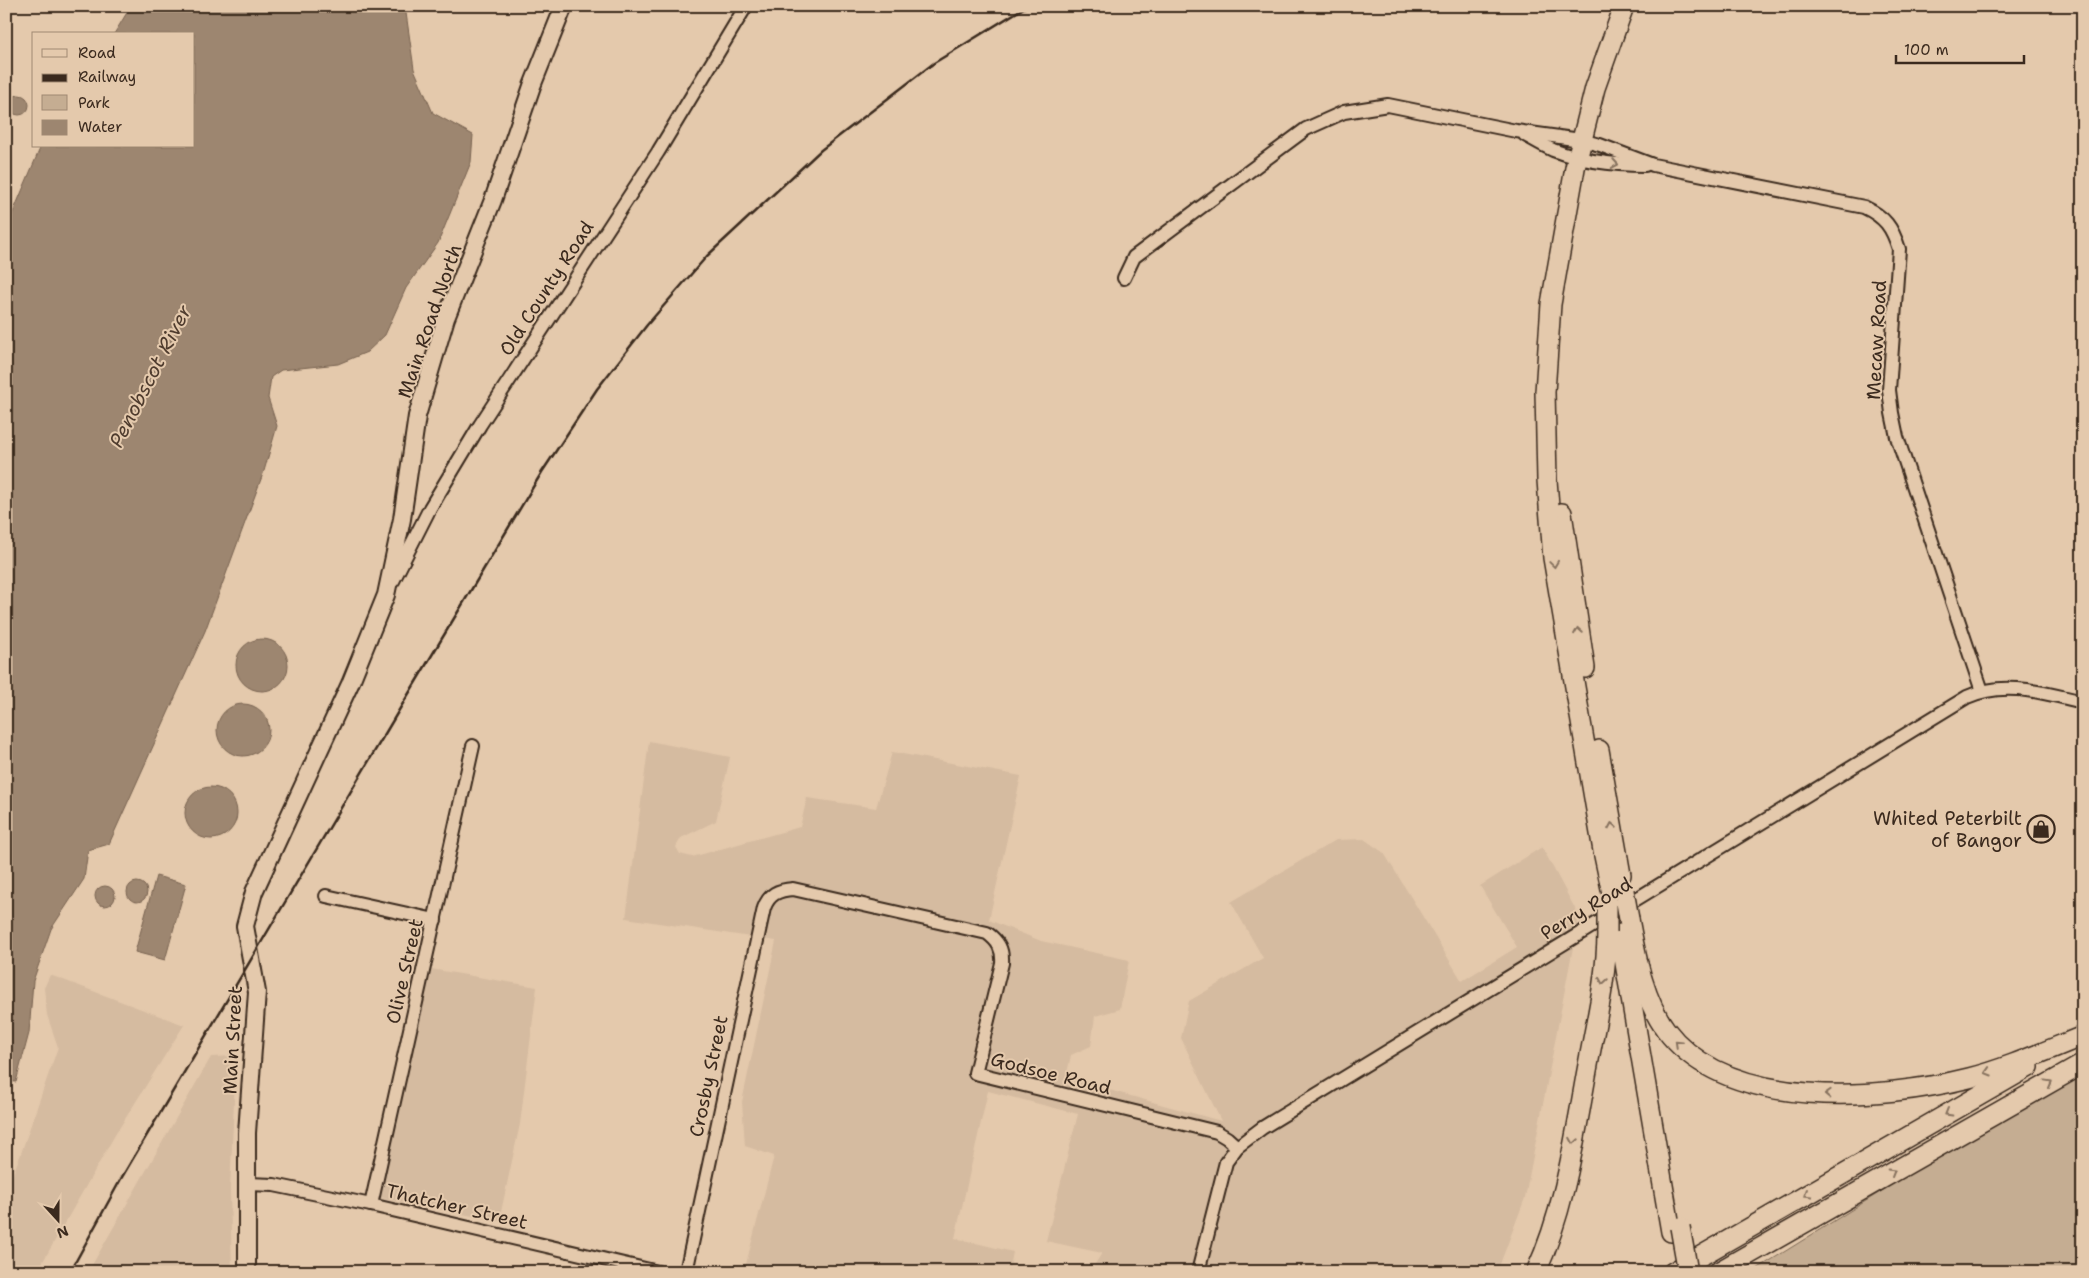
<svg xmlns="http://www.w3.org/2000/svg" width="2089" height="1278" font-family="'Shantell Sans',sans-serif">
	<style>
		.built { fill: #d5bba0 }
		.green { fill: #c5ad92; stroke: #806c58 }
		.water { fill: #9d8670; stroke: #76614f }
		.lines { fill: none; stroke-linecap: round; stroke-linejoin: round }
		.minor-casing { stroke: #3b2a1e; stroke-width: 16 }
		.major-casing { stroke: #3b2a1e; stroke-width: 20 }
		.highway-casing { stroke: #3b2a1e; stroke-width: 22 }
		.minor { stroke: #e4c9ac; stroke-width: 12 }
		.major { stroke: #e4c9ac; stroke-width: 16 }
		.highway { stroke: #e4c9ac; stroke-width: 19 }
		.rail { stroke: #3b2a1e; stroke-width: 2.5 }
		.highway-bridge-casing { stroke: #3b2a1e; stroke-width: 22; stroke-linecap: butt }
		.highway-bridge { stroke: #e4c9ac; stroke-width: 19 }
		.oneway { stroke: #87725e }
		.labels { text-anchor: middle; stroke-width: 4; stroke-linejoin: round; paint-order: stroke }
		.street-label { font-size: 19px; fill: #3b2a1e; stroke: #e4c9ac }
		.poi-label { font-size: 19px; fill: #3b2a1e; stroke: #e4c9ac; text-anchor: end }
		.water-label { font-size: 20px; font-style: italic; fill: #4f3c2e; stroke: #e4c9ac }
	</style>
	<rect width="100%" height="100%" fill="#e4c9ac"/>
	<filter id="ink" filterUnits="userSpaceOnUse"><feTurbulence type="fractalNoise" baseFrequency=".02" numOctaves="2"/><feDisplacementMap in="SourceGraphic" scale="10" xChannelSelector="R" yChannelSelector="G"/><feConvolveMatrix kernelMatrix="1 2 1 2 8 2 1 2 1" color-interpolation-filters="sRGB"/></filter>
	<g filter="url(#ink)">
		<g class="built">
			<polygon points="649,741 730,757 716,821 681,838 676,847 680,854 692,857 800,827 807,798 876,808 892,752 1021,776 989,920 1041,941 1129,960 1120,1009 1095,1016 1091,1046 1071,1055 1066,1078 1221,1121 1181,1038 1189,1001 1263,958 1231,902 1336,840 1364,839 1384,853 1462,981 1517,947 1480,886 1542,847 1579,916 1525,1198 1497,1272 1090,1272 1102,1253 1046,1241 1078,1114 988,1091 955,1238 1013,1252 1009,1272 744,1272 774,1156 745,1146 742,1102 776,941 626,918"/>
			<polygon points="431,969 537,987 520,1124 499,1221 380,1198"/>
			<polygon points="50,975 184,1025 115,1135 37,1272 34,1272 6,1267 6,1190 19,1159 58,1047 47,1015 44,988"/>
			<polygon points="236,1056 230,1190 232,1272 88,1272 211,1057"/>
		</g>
		<polygon class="green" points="2083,1073 2083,1272 1752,1272 1930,1161"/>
		<g class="water">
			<polygon points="131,6 405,6 414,69 433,113 473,135 471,162 438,243 406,288 385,335 367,352 338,364 281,370 271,377 268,398 277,426 264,471 205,631 109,844 88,850 84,879 51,929 33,981 29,1033 16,1082 6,1081 6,229 41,146 194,146 194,34 114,34"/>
			<circle cx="19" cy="105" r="10"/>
			<circle cx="262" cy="665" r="26"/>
			<circle cx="243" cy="730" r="26"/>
			<circle cx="211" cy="813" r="26"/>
			<polygon points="156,876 186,884 165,960 135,952"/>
			<circle cx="137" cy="892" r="10"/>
			<circle cx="105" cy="896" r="10"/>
		</g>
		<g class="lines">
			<g class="minor-casing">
				<g id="minor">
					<path d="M1525,135C1534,140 1544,146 1553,150C1581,161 1615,165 1645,165"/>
					<path d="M1124,278L1134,257L1306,129L1344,112L1388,105L1516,131L1581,140L1600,145L1653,165L1864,207C1885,217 1892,227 1899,249L1889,390L1892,413L1897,437L1982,691"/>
					<polyline points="393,581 430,508 480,425 658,152 746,6"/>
					<polyline points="326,896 435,920"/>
					<polyline points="246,1184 274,1185 371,1205 658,1272"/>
					<polyline points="371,1205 473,746"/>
					<path d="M686,1272L764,908C769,894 778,890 793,889L987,933C998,941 1003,949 1002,963L975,1073L1217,1132L1227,1138L1237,1147"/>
					<path d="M1198,1272L1226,1162L1237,1147L1262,1128L1967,697C2005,680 2044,693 2083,702"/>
				</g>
			</g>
			<g class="major-casing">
				<polyline id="major" points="247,1272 247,1133 257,992 245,926 254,892 350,684 386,595 402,519 417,416 446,318 493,200 532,86 564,6"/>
			</g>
			<g class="highway-casing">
				<g id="highway">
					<polyline points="1562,513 1585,668"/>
					<polyline points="1599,750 1621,875"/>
					<polyline points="1613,898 1603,851 1553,558 1547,480 1545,392 1551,304 1575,168 1595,88 1624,6"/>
					<path d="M1629,919C1636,956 1643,999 1666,1030C1728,1112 1881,1100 1969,1078C2008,1068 2045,1051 2083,1036"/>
					<polyline points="1620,934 1671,1232"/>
					<path d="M1536,1272C1566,1207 1575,1135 1588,1065C1596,1021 1607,977 1607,932"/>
					<polyline points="1673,1272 2029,1067"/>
					<polyline points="1718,1272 2083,1064"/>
				</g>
			</g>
			<use href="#minor" class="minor"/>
			<use href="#major" class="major"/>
			<use href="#highway" class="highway"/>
			<polyline class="rail" points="70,1272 122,1177 405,700 542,472 597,389 647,325 707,256 821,150 934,63 1027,6"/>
			<g class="highway-bridge-casing">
				<g id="highway-bridge">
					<polyline points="1624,891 1629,919"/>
					<polyline points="1607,902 1607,932"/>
					<polyline points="1680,1227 1688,1272"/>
				</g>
			</g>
			<use href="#highway-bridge" class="highway-bridge"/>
		</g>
		<defs><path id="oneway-chevron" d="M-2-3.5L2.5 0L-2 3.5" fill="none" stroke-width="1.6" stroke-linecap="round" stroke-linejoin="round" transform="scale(1.25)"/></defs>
		<g class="oneway">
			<use href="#oneway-chevron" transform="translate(1615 164) rotate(10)"/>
			<use href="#oneway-chevron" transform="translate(1554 564) rotate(82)"/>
			<use href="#oneway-chevron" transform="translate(1578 631) rotate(-99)"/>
			<use href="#oneway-chevron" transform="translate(1612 826) rotate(-100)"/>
			<use href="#oneway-chevron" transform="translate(1603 981) rotate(99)"/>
			<use href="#oneway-chevron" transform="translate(1678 1043) rotate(-136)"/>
			<use href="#oneway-chevron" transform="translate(1988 1072) rotate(163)"/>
			<use href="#oneway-chevron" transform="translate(2049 1083) rotate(-29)"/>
			<use href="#oneway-chevron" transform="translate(1828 1094) rotate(-178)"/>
			<use href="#oneway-chevron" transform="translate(1948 1113) rotate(150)"/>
			<use href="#oneway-chevron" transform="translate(1574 1141) rotate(100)"/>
			<use href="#oneway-chevron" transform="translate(1892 1172) rotate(-30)"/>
			<use href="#oneway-chevron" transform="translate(1807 1194) rotate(150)"/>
		</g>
	</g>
	<defs>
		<g id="shop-ring" transform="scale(1.4375)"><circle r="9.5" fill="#e4c9ac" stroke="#3b2a1e" stroke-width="1.5"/><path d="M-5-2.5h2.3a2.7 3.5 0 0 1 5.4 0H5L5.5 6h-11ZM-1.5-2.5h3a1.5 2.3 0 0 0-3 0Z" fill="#3b2a1e"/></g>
	</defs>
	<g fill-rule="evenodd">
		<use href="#shop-ring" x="2041" y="829"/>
	</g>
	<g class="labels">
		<g class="street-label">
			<text transform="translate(546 288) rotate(-57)" y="7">Old County Road</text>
			<text transform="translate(429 321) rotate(-71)" y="7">Main Road North</text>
			<text transform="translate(1876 340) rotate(-87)" y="7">Mecaw Road</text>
			<text transform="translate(1586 908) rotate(-31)" y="7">Perry Road</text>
			<text transform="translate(404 971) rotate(-77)" y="7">Olive Street</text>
			<text transform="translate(232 1040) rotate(-87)" y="7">Main Street</text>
			<text transform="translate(1051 1073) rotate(14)" y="7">Godsoe Road</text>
			<text transform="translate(708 1076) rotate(-78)" y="7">Crosby Street</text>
			<text transform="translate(457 1206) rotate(13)" y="7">Thatcher Street</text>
		</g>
		<g class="poi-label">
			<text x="2022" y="825">Whited Peterbilt<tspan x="2022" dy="22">of Bangor</tspan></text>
		</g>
		<g class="water-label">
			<text transform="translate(150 376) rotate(-63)" y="7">Penobscot River</text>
		</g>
	</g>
	<rect width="2089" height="1278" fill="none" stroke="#e4c9ac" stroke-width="25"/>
	<rect x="12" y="12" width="2064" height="1253" fill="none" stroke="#3b2a1e" stroke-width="2" filter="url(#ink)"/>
	<rect x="32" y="32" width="162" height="115" fill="#e4c9ac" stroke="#a08973"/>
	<rect x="42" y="49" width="25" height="8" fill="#e4c9ac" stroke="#a08973"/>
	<text x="78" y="58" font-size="15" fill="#3b2a1e">Road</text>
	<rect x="42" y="74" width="25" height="8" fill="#3b2a1e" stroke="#a08973"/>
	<text x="78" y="82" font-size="15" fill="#3b2a1e">Railway</text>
	<rect x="42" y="95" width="25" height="15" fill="#c5ad92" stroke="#a08973"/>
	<text x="78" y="108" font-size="15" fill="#3b2a1e">Park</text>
	<rect x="42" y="120" width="25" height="15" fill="#9d8670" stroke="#a08973"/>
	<text x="78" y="132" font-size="15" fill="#3b2a1e">Water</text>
	<g transform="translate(58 1220) rotate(159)" stroke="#e4c9ac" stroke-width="4" paint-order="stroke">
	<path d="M0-4L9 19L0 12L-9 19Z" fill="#3b2a1e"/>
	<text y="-8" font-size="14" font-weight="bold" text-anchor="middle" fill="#3b2a1e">N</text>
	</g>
	<path d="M1896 55v8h128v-8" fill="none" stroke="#3b2a1e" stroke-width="2.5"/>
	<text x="1904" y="55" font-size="15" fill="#3b2a1e" stroke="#e4c9ac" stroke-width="4" paint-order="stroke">100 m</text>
</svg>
